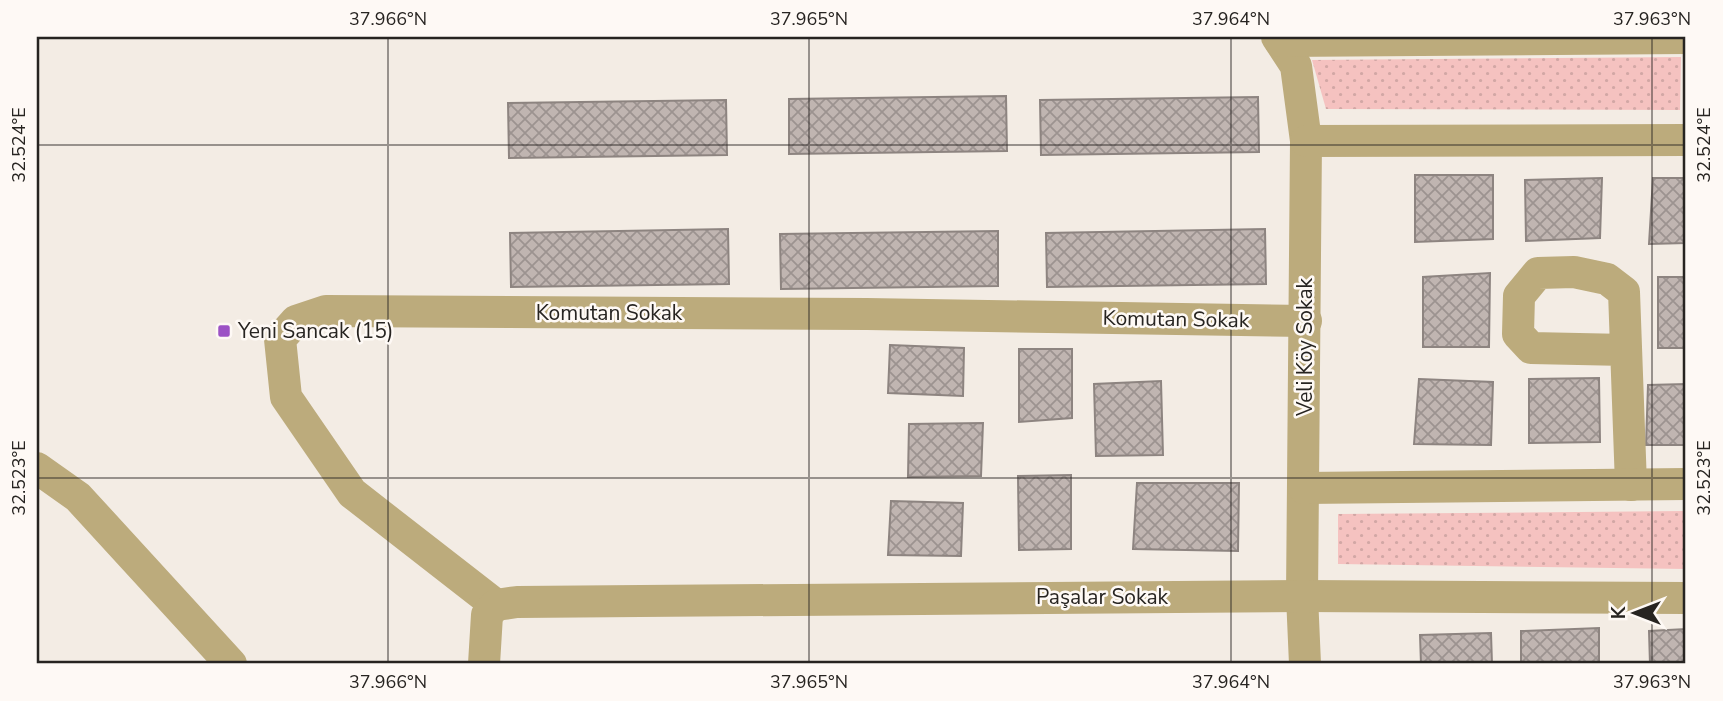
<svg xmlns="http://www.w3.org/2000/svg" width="1723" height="701" font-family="'Nunito Sans',sans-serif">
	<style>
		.grass { fill: url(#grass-dots) }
		.building { fill: url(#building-cross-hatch); stroke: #8d8480; stroke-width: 2 }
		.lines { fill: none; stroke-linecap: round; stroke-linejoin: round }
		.minor { stroke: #bcab7c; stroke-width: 32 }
		.ticks { fill: none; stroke: #272421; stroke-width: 2; stroke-opacity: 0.45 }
		.poi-dot { fill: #9c52c5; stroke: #fef9f5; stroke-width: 2.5 }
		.labels { text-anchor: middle; stroke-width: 5; stroke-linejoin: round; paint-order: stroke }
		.street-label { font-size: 21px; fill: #272421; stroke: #fef9f5 }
		.poi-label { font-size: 21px; fill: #272421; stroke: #fef9f5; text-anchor: start }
		.neatline { fill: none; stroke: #272421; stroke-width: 2.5 }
		.ticks-label { font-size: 18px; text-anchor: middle; fill: #272421 }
	</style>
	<defs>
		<pattern id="grass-dots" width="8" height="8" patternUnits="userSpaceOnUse" patternTransform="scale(1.75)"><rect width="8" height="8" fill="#f5c2c0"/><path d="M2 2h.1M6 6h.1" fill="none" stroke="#d2a7a5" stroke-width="1.8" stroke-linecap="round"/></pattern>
		<pattern id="building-cross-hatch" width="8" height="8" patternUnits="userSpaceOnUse" patternTransform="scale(1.75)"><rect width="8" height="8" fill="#c0b5b1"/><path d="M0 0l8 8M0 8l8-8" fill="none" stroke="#9c9390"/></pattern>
	</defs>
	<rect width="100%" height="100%" fill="#f3ece4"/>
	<g class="grass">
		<polygon points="1681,57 1680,110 1326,109 1312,60"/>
		<polygon points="1686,511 1686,569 1338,564 1338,514"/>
	</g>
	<g class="building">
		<polygon points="1006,96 1007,151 789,154 789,99"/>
		<polygon points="1258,97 1259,152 1041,155 1040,100"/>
		<polygon points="726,100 727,155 509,158 508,103"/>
		<polygon points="1415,175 1493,175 1493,239 1415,242"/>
		<polygon points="1602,178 1600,238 1526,241 1525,180"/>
		<polygon points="1653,178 1686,178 1686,243 1649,244"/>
		<polygon points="728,229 729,284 511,287 510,233"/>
		<polygon points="1265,229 1266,284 1047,287 1046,233"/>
		<polygon points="998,231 998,286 781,289 780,234"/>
		<polygon points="1490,273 1489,347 1423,347 1423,277"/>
		<rect x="1658" y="277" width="28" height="71"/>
		<polygon points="890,345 964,348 963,396 888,393"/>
		<polygon points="1019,349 1072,349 1072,418 1019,422"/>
		<polygon points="1599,378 1600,442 1529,443 1529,379"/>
		<polygon points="1419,379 1493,382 1491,445 1414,444"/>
		<polygon points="1161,381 1163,455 1096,456 1094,384"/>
		<polygon points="1686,384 1686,445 1646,445 1648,385"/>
		<polygon points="983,423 981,476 908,477 909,424"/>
		<polygon points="1071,475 1071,549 1019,550 1018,476"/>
		<polygon points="1137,483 1239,483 1238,551 1133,549"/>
		<polygon points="891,501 963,503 961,556 888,555"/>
		<polygon points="1599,628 1599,664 1521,664 1521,631"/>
		<polygon points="1686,629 1686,664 1650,664 1649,631"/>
		<polygon points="1491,633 1492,664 1421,664 1420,635"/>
	</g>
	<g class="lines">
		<g class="minor">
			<polyline points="1277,37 1296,66 1306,141 1302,596 1305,664"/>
			<polyline points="1280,41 1686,38"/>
			<polyline points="1306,141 1686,140"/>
			<polyline points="1626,350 1531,348 1518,334 1519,296 1538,273 1574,272 1607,279 1624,292 1631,485"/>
			<polyline points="37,468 78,497 231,664"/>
			<polyline points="1304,488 1686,484"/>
			<polyline points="496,605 352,493 286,397 280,339 296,321 326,311 867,314 1306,321"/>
			<polyline points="484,664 487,615 496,605 517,602 1302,596 1686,598"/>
		</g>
	</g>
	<path class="ticks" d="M388,37V664M809,37V664M1231,37V664M1652,37V664M37,145H1686M37,478H1686"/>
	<rect class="poi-dot" x="217" y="324" width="14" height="14" rx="3.5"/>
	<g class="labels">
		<g class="street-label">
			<text x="609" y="320">Komutan Sokak</text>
			<text transform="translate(1176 319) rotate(1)" y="7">Komutan Sokak</text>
			<text transform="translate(1305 347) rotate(-90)" y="7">Veli Köy Sokak</text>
			<text x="1102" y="604">Paşalar Sokak</text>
		</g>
		<g class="poi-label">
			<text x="238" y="338">Yeni Sancak (15)</text>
		</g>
	</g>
	<rect width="1723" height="701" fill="none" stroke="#fef9f5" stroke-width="77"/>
	<g transform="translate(1635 613) rotate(270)" stroke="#fef9f5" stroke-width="5" paint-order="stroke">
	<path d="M0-5L12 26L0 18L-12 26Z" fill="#272421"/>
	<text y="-10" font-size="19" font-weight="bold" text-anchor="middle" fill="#272421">K</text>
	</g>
	<rect x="38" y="38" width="1646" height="624" class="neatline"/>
	<g class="ticks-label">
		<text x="388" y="25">37.966°N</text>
		<text x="809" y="25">37.965°N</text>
		<text x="1231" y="25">37.964°N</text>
		<text x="1652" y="25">37.963°N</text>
		<text transform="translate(1704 145) rotate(-90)" y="6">32.524°E</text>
		<text transform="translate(19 145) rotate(-90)" y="6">32.524°E</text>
		<text transform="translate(1704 478) rotate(-90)" y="6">32.523°E</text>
		<text transform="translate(19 478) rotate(-90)" y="6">32.523°E</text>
		<text x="388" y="688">37.966°N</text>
		<text x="809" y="688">37.965°N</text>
		<text x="1231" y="688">37.964°N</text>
		<text x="1652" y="688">37.963°N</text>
	</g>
</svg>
